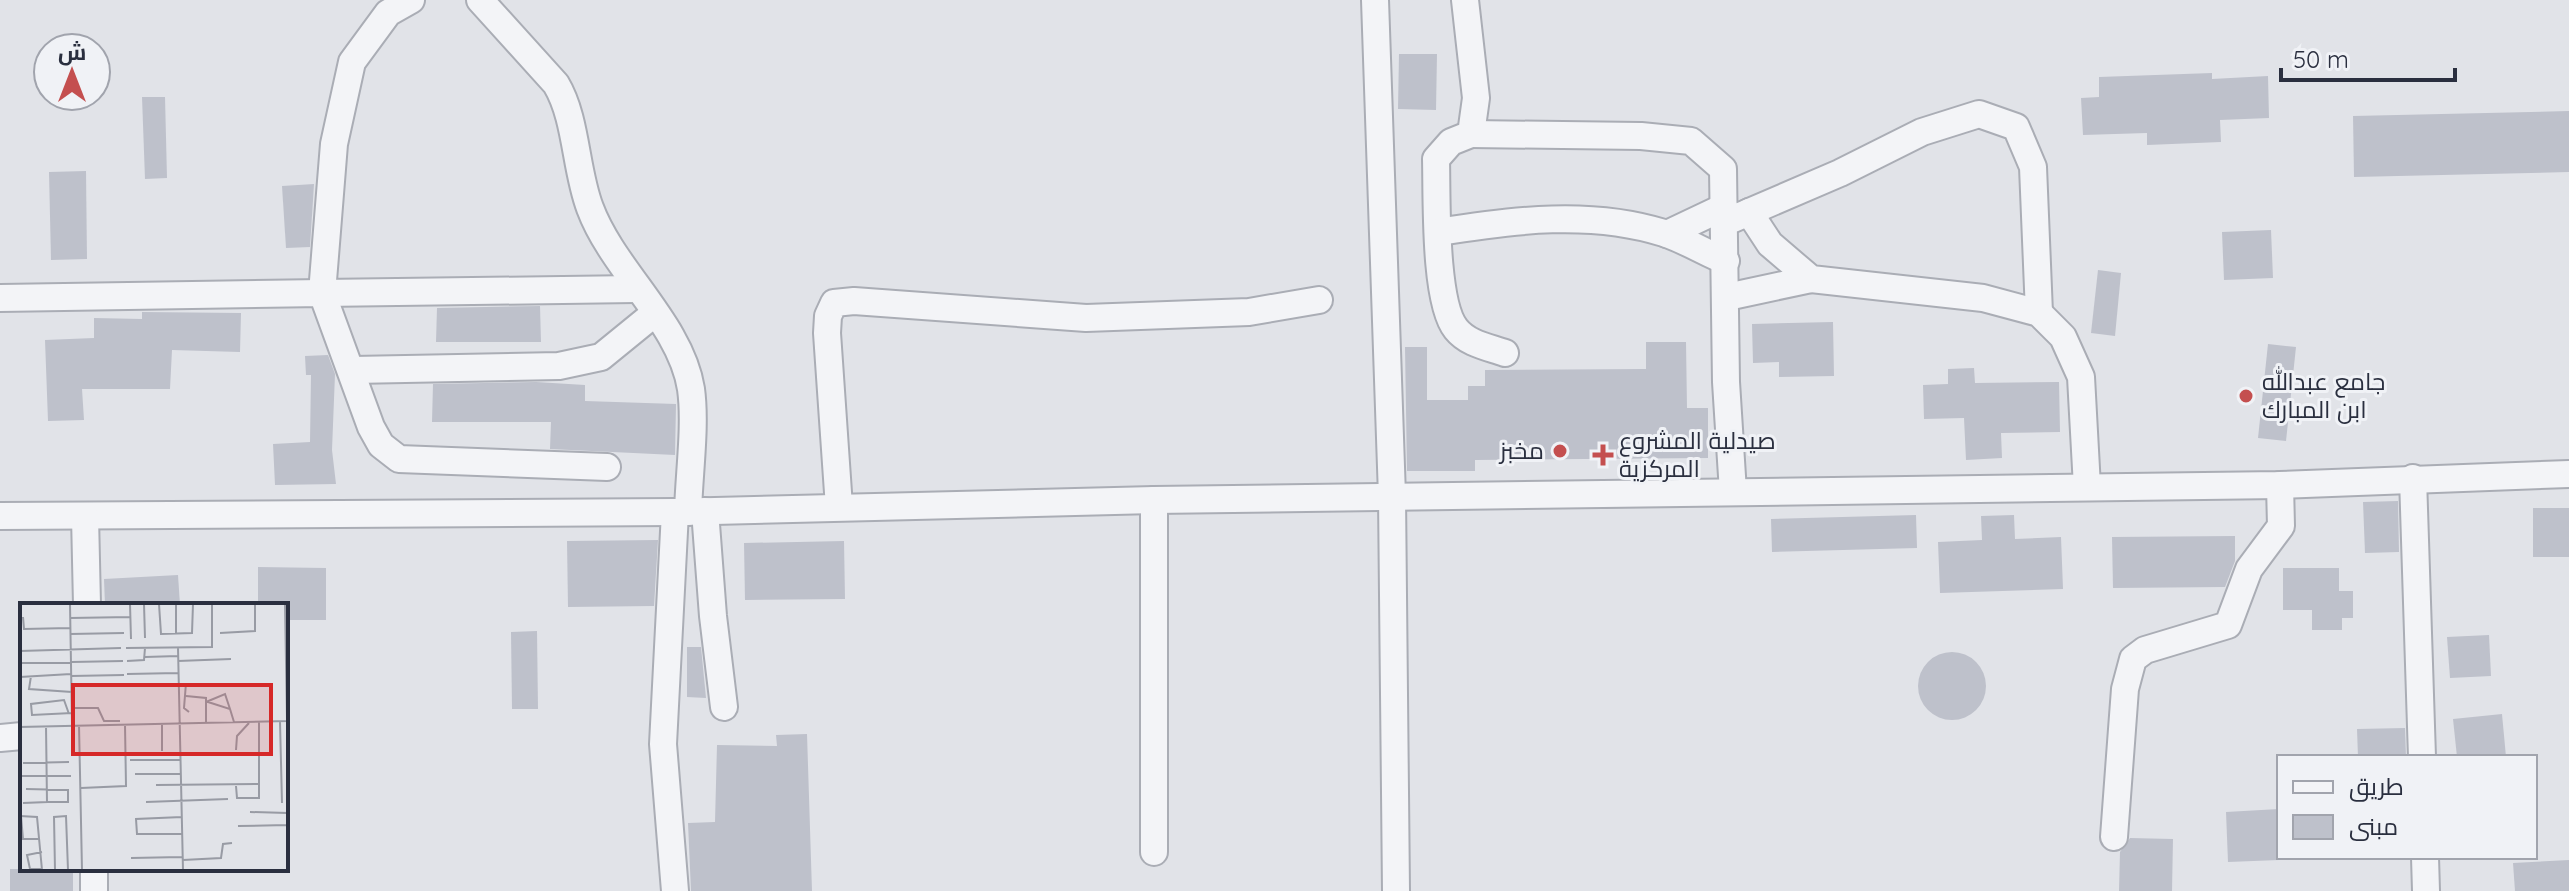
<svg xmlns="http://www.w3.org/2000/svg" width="2569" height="891" font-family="Quicksand,Cairo,sans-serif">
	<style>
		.building { fill: #bec1cb }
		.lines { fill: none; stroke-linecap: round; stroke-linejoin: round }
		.minor-casing { stroke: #aaadb5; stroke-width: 30 }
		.minor { stroke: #f3f4f7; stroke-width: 26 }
		.poi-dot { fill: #c44f4f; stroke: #f0f2f6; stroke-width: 3 }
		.labels { text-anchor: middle; stroke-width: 6; stroke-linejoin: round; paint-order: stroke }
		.poi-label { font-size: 24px; fill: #2a2f3f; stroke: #f0f2f6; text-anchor: start }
		.inset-road { fill: none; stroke: #989ba4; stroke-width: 2 }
		.view { fill: #d62828; fill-opacity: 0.15; stroke: #d62828; stroke-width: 4 }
		.inset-edge { fill: none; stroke: #2a2f3f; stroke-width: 4 }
	</style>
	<rect width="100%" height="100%" fill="#e1e3e8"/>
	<g class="building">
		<polygon points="1399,54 1437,54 1436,110 1398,109"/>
		<polygon points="2212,73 2212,79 2268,76 2269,118 2220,120 2221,142 2147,145 2147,133 2083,135 2081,98 2099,97 2099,77"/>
		<polygon points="142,97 165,97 167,178 145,179"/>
		<polygon points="2569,111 2569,172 2354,177 2353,116"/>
		<polygon points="86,171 87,259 51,260 49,172"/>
		<polygon points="314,184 310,247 286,248 282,186"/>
		<polygon points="2271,230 2273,278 2224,280 2222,232"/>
		<polygon points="2098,270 2121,273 2115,336 2091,333"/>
		<polygon points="540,306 541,342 436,342 437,308"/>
		<polygon points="142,312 241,313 240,352 172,350 170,389 82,389 84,420 48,421 45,340 94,338 94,318 142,319"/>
		<polygon points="1833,322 1834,376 1779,377 1779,362 1753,363 1752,324"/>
		<polygon points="1646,342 1686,342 1687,408 1708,408 1708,458 1475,460 1475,471 1407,471 1405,347 1427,347 1427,400 1468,400 1468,386 1485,386 1485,370 1646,369"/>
		<polygon points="2268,344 2296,347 2286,441 2258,438"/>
		<polygon points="328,355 335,374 332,450 336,484 275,485 273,444 310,442 311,375 306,375 305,356"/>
		<polygon points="1974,368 1975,383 2059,382 2060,432 2001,433 2002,458 1966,460 1964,418 1924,419 1923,385 1948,384 1948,369"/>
		<polygon points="536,382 585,385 585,401 676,404 675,455 550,449 551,422 432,422 433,384"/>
		<polygon points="2398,501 2399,552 2365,553 2363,502"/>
		<rect x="2533" y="508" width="36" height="49"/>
		<polygon points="1916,515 1917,548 1772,552 1771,519"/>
		<polygon points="2014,515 2015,539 2061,537 2063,589 1940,593 1938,542 1982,540 1981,516"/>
		<polygon points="2235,536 2235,561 2225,587 2113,588 2112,537"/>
		<polygon points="658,540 654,606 568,607 567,541"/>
		<polygon points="844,541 845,599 745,600 744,543"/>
		<polygon points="258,567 326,568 326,620 286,620 286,605 258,605"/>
		<polygon points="2283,568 2339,568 2339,591 2353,591 2353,618 2342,618 2342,630 2312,630 2312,610 2283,610"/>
		<polygon points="178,575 180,605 105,605 104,579"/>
		<polygon points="537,631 538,709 512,709 511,632"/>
		<polygon points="2489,635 2491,676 2450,678 2447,637"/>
		<polygon points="687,647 701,647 706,698 687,697"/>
		<circle cx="1952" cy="686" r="34"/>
		<polygon points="2502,714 2506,757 2457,757 2453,719"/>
		<polygon points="2405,728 2406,757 2358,757 2357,729"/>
		<polygon points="807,734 812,891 691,891 688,823 715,822 717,745 777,746 776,735"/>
		<polygon points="2279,809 2279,860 2228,862 2226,812"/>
		<polygon points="2130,838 2173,839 2172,891 2119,891 2120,852"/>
		<polygon points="2569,860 2569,891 2515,891 2513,863"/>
		<rect x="10" y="869" width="63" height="22"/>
	</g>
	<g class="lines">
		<g class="minor-casing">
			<g id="minor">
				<polyline points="411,0 388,13 352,62 334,144 322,293 636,289"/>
				<path d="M480,0L556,84C577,119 575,169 590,208C613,270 681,324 691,389C696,425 689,474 688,512"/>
				<polyline points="1375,0 1392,496 1396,891"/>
				<path d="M1465,0L1476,98L1471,134L1451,142L1436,159C1437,197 1434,302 1456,329C1468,344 1488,347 1505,353"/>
				<polyline points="1471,134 1641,136 1691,141 1723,169 1726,382 1733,492"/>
				<polyline points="1749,212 1770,244 1811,279 1983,298 2039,313 2063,337 2081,377 2087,487"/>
				<polyline points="1733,219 1840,173 1922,132 1979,114 2016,127 2033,167 2039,313"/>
				<path d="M1439,232C1513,220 1591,210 1664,233C1685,240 1706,253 1726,261"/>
				<polyline points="1667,234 1724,207"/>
				<polyline points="1727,297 1811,279"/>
				<polyline points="0,298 322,293 371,427 381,445 399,459 607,467"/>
				<polyline points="353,370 559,366 601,357 655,313"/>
				<polyline points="2413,478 2422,757"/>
				<polyline points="1154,500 1154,852"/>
				<polyline points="839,507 827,333 828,316 834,303 854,301 1086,318 1249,312 1319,300"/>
				<polyline points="705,511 713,616 724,707"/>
				<polyline points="675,512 663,744 675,891"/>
				<polyline points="0,516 675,512 1154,500 2280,485 2569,474"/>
				<polyline points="85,516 87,605"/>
				<polyline points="0,738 22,736"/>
				<polyline points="2114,837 2125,689 2133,659 2145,650 2228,625 2249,569 2281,526 2280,485"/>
				<polyline points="2425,857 2426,891"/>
				<polyline points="94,869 94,891"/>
			</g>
		</g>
		<use href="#minor" class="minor"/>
	</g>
	<g class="poi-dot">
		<circle cx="2246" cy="396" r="8"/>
		<circle cx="1560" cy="451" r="8"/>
		<path d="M1599 443h8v8h8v8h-8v8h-8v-8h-8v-8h8z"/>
	</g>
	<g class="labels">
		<g class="poi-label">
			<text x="2262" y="390">جامع عبدالله<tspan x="2262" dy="28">ابن المبارك</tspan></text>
			<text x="1619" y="449">صيدلية المشروع<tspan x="1619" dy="28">المركزية</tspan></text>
			<text x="1544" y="459" text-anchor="end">مخبز</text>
		</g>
	</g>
	<g transform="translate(20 603)">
		<rect width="268" height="268" fill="#e1e3e8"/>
		<path class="inset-road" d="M50,1L52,122M110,1L111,36M124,1L125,35M139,1L141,31L172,30L173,1M156,1V30M265,1L267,118M3,14L4,26L50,25M50,15L111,14M200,30L235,28V1M50,31L104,30M106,45L192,44V1M158,45L163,267M0,48L101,45M125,54L158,53M107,58L124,57L125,45M158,58L211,56M0,60L103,58M107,71L158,70M11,73L9,86L52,89M51,73L104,72M0,74L51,71M166,80L164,105L169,109M166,93L186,95V120M186,99L205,91L210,106M188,99L210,106L214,119M52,105H78L84,118H100M49,111L44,97L11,101L12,112L52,110M260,119L262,200M142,121V148M59,122L62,267M216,147L217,133L229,120M1,150L0,124L268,118M110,157H160M3,160L49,159M115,171H161M0,173H51M136,182L240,181M216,183L217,195H239V119M61,185L106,183L105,122M6,186L48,187V199H27M126,199L208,196M3,200L27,199L26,123M230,209L267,210L268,249M0,213L17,214L22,267M1,213L3,236H20M162,214L116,216L117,231H162M218,223L267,222M22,249L7,252L10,266H22M111,255L162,254M163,257L201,255L203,241L212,240M35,267L34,214L46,213L48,267"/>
		<path class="view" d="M53,82H251V151H53Z"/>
		<rect width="268" height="268" class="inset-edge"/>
	</g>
	<rect x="2277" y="755" width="260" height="104" fill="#f0f2f6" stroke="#a1a4ad" stroke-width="2"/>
	<rect x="2293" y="781" width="40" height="12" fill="#f3f4f7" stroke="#a1a4ad" stroke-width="2"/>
	<text x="2349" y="795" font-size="24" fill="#2a2f3f">طريق</text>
	<rect x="2293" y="815" width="40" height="24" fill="#bec1cb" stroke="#a1a4ad" stroke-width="2"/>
	<text x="2349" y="835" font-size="24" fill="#2a2f3f">مبنى</text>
	<g transform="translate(72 72)"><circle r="38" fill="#f0f2f6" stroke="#a1a4ad" stroke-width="2"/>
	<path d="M0-6L14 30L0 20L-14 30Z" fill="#c44f4f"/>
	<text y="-12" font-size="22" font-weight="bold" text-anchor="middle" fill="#2a2f3f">ش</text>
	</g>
	<path d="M2281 68v12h174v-12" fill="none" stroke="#2a2f3f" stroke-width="4"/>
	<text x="2293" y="68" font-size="24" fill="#2a2f3f" stroke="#f0f2f6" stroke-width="6" paint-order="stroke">50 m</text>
</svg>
